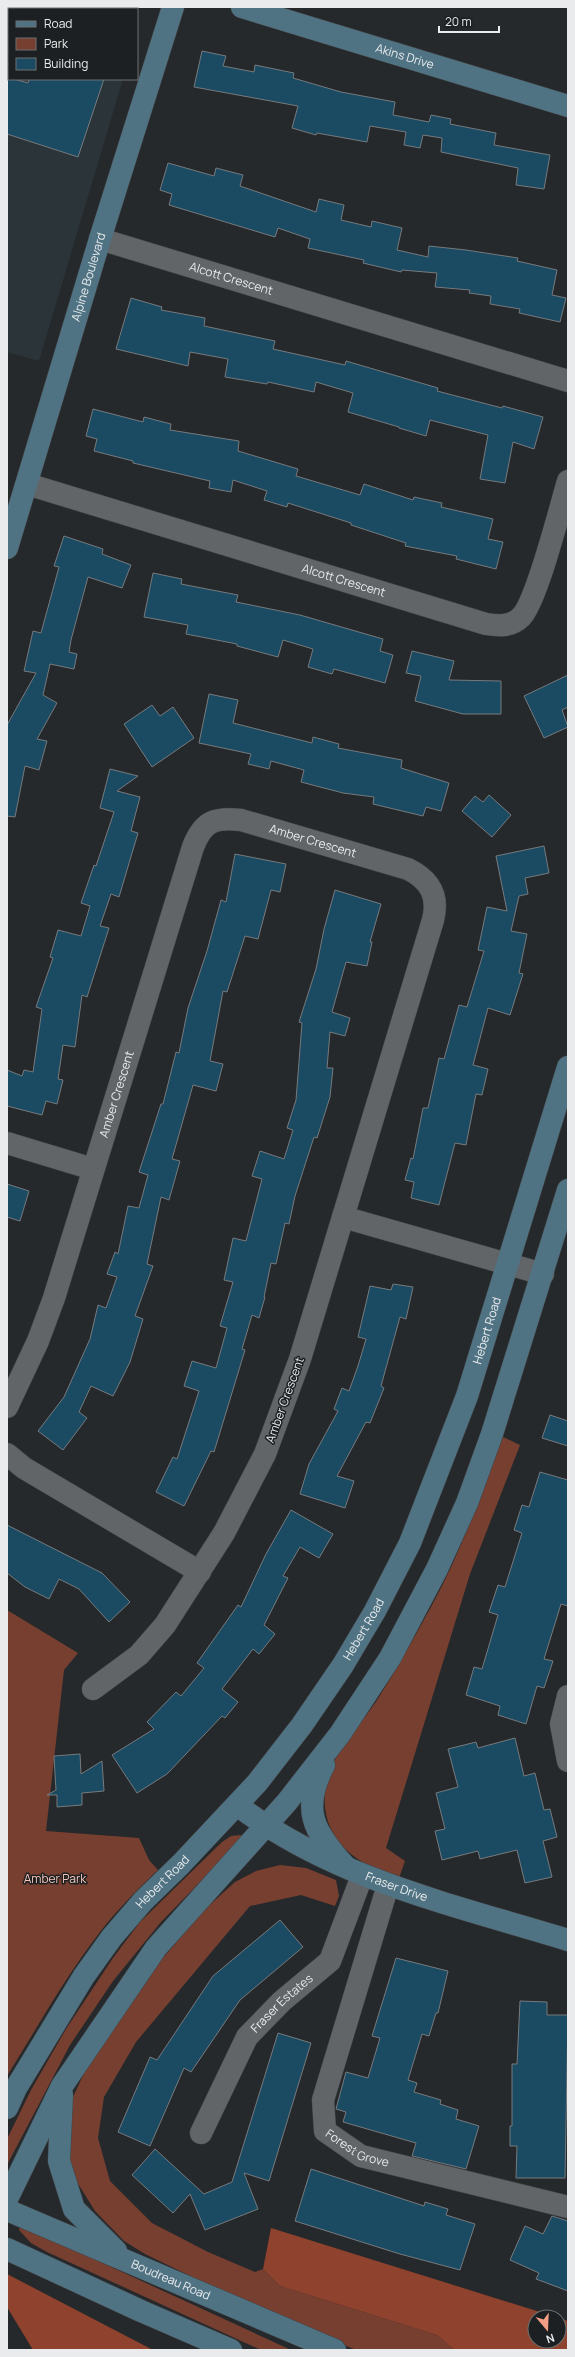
<svg xmlns="http://www.w3.org/2000/svg" width="575" height="2357" font-family="Manrope,sans-serif">
	<style>
		.built { fill: #2a3439 }
		.green { fill: #773f30 }
		.forest { fill: #8f422d }
		.building { fill: #1b4a63; stroke: #767a7d }
		.lines { fill: none; stroke-linecap: round; stroke-linejoin: round }
		.street-casing { stroke: #434648; stroke-width: 23 }
		.secondary-casing { stroke: #434648; stroke-width: 23 }
		.street { stroke: #616567; stroke-width: 22 }
		.secondary { stroke: #507384; stroke-width: 22 }
		.labels { text-anchor: middle; stroke-width: 3; stroke-linejoin: round; paint-order: stroke }
		.street-label { font-size: 12px; fill: #e9ebec; stroke: #1c2022 }
		.park-label { font-size: 12px; fill: #f5c7ba; stroke: #1c2022 }
	</style>
	<rect width="100%" height="100%" fill="#26292b"/>
	<polygon class="built" points="7,7 133,7 134,9 9,9 9,79 123,79 39,361 7,352"/>
	<g class="green">
		<path d="M503,1437L520,1445L470,1574L386,1848L405,1861L399,1878C357,1865 320,1840 325,1790C329,1754 361,1726 379,1697C398,1667 415,1636 432,1605C461,1552 481,1494 503,1437Z"/>
		<path d="M7,1610L78,1653L64,1670L46,1831L139,1838L149,1860L158,1870C137,1890 117,1910 100,1932C65,1977 37,2028 7,2076Z"/>
		<polygon points="241,1835 242,1838 240,1841 161,1922 113,1981 70,2045 7,2165 7,2139 31,2090 66,2029 113,1958 140,1922 222,1842 231,1836"/>
		<polygon points="280,1865 306,1868 336,1880 339,1896 335,1906 301,1895 250,1906 136,2042 104,2097 98,2138 110,2181 152,2223 208,2252 255,2272 263,2269 280,2286 437,2335 454,2350 356,2350 244,2302 145,2254 124,2241 95,2211 77,2182 70,2161 68,2132 73,2097 86,2069 151,1972 204,1910 235,1882 256,1871"/>
		<polygon points="20,2227 27,2228 291,2350 261,2350 47,2252 31,2243 19,2230"/>
	</g>
	<g class="forest">
		<polygon points="271,2228 556,2317 535,2317 535,2341 559,2341 559,2318 568,2321 568,2350 454,2350 437,2335 280,2286 263,2269"/>
		<polygon points="7,2274 153,2350 33,2350 7,2307"/>
	</g>
	<g class="building">
		<polygon points="202,51 226,56 223,66 254,72 255,65 294,73 293,78 341,92 395,102 393,115 429,122 431,115 451,119 450,124 496,133 494,145 550,155 544,189 516,185 518,168 441,152 442,138 423,135 420,148 404,145 406,132 370,126 367,142 317,133 316,135 292,128 298,106 194,87"/>
		<polygon points="7,77 28,83 29,79 104,79 78,157 7,134"/>
		<polygon points="168,163 214,176 216,168 243,175 240,186 316,212 319,199 344,205 341,220 371,227 372,221 402,228 397,250 428,257 429,246 466,250 518,258 517,261 557,270 552,295 566,298 560,322 519,313 520,309 490,304 491,296 469,293 470,290 435,287 437,273 402,270 401,272 363,263 364,260 308,248 310,239 278,228 275,237 169,205 172,194 160,190"/>
		<polygon points="131,298 162,307 161,310 205,318 204,326 275,341 273,349 345,365 346,361 438,388 437,391 502,408 503,406 543,417 534,449 513,442 505,483 480,479 488,435 430,420 426,436 399,428 399,427 348,412 353,393 316,382 314,392 268,382 267,384 225,377 228,359 190,352 188,366 116,349"/>
		<polygon points="93,409 143,422 144,417 171,424 170,430 239,441 238,451 298,469 296,476 360,495 364,484 413,500 414,497 442,503 441,507 493,519 488,539 503,542 496,569 456,559 457,556 405,546 406,543 351,525 351,523 288,503 287,507 264,500 267,491 233,480 231,492 209,488 210,481 133,463 133,461 94,451 97,439 86,436"/>
		<polygon points="64,536 103,549 102,554 131,565 122,588 88,577 71,640 69,652 77,654 74,669 50,664 43,695 57,703 37,739 47,741 39,770 25,766 15,817 7,816 7,725 36,673 24,671 33,631 41,633 59,567 54,566"/>
		<polygon points="153,573 182,579 181,584 238,595 236,602 300,615 383,639 380,651 393,655 385,683 334,669 332,674 308,667 313,649 283,640 278,657 237,646 237,644 186,634 188,625 144,617"/>
		<polygon points="412,651 454,661 449,680 501,681 501,714 463,714 415,701 421,676 406,673"/>
		<polygon points="568,675 568,707 562,710 568,727 544,738 524,696"/>
		<polygon points="209,694 238,700 233,723 312,743 313,737 339,744 338,748 402,760 401,768 449,783 441,811 426,807 423,816 373,804 374,797 343,793 301,782 304,770 271,761 269,769 248,764 251,754 199,743"/>
		<polygon points="152,705 160,716 173,707 194,738 152,767 124,724"/>
		<polygon points="110,769 138,776 117,791 140,797 131,831 138,833 119,897 111,894 100,926 109,928 87,997 82,995 75,1047 63,1045 58,1079 63,1080 57,1104 46,1101 42,1115 7,1106 7,1070 22,1076 24,1070 33,1072 42,1009 36,1007 53,958 50,957 58,930 81,936 90,906 81,903 94,865 96,866 114,812 100,808"/>
		<polygon points="489,795 511,815 492,837 462,811 475,796 483,802"/>
		<polygon points="544,846 549,873 525,878 528,894 519,896 511,931 527,934 519,973 523,974 510,1015 488,1008 473,1065 488,1069 482,1095 476,1094 466,1145 455,1143 439,1205 411,1198 414,1182 405,1180 411,1158 413,1159 423,1108 428,1108 439,1058 444,1059 459,1005 467,1007 484,951 478,950 487,907 507,911 496,856"/>
		<polygon points="235,854 286,864 280,892 271,890 258,939 245,936 227,992 223,991 210,1061 223,1064 216,1091 193,1085 172,1159 180,1161 169,1200 161,1197 147,1264 153,1266 135,1316 143,1319 130,1362 113,1396 91,1386 79,1412 87,1418 63,1450 38,1431 64,1397 90,1339 98,1305 106,1308 117,1277 107,1274 115,1252 118,1254 128,1206 139,1208 148,1175 139,1172 161,1104 163,1104 176,1052 179,1053 188,1008 207,951 221,900 226,902"/>
		<polygon points="335,890 381,904 370,942 372,942 367,966 346,962 332,1012 350,1018 345,1036 330,1032 327,1068 333,1068 330,1097 317,1138 314,1137 295,1196 289,1224 285,1223 276,1264 271,1263 264,1297 265,1297 259,1318 252,1315 242,1349 245,1350 214,1452 211,1451 184,1506 156,1492 173,1457 177,1459 199,1391 184,1386 192,1361 216,1368 227,1328 220,1326 233,1282 224,1280 233,1238 246,1241 262,1179 252,1176 260,1151 284,1159 293,1130 287,1128 296,1100 302,1023 299,1022 316,969 324,929"/>
		<polygon points="7,1184 29,1191 20,1221 7,1217"/>
		<polygon points="393,1284 413,1287 406,1319 400,1317 381,1386 384,1388 370,1423 366,1422 337,1476 354,1481 345,1508 300,1494 309,1464 338,1411 334,1409 342,1388 349,1391 358,1366 366,1339 358,1337 370,1286 391,1290"/>
		<polygon points="550,1415 568,1421 568,1446 542,1438"/>
		<polygon points="540,1472 568,1480 568,1606 561,1604 544,1659 553,1661 544,1688 537,1686 526,1724 498,1715 500,1706 466,1695 474,1667 482,1669 498,1615 489,1612 498,1585 505,1587 522,1533 514,1530 522,1505 529,1507"/>
		<polygon points="291,1510 333,1534 319,1558 300,1547 283,1576 288,1578 264,1625 275,1634 259,1654 253,1649 222,1689 238,1702 225,1718 222,1716 167,1774 137,1793 112,1755 154,1729 147,1722 176,1692 181,1696 204,1668 197,1663 238,1605 241,1607 266,1554"/>
		<polygon points="7,1525 102,1573 130,1602 109,1622 79,1589 59,1579 49,1599 25,1587 7,1573"/>
		<polygon points="515,1738 524,1776 535,1773 544,1810 550,1809 557,1837 543,1841 552,1877 525,1883 517,1850 480,1859 478,1851 442,1860 435,1831 445,1829 436,1793 458,1787 448,1749 476,1742 478,1748"/>
		<polygon points="80,1754 81,1774 102,1761 104,1791 82,1793 82,1805 57,1807 57,1795 47,1795 56,1790 54,1756"/>
		<polygon points="280,1920 303,1947 240,2000 191,2072 184,2068 150,2146 118,2132 150,2057 157,2060 213,1976"/>
		<polygon points="396,1958 448,1971 438,2013 436,2013 429,2036 422,2034 408,2080 417,2083 414,2092 441,2100 440,2104 458,2110 456,2119 479,2126 466,2169 412,2156 416,2143 343,2122 346,2112 336,2109 346,2072 368,2078 380,2038 372,2036"/>
		<polygon points="520,2001 547,2002 547,2015 568,2015 565,2178 516,2178 517,2146 510,2146 510,2126 512,2126 512,2064 517,2064"/>
		<polygon points="278,2033 311,2043 269,2181 244,2173 258,2209 205,2230 190,2194 173,2213 132,2175 155,2149 204,2194 232,2182"/>
		<polygon points="311,2169 424,2206 425,2202 448,2209 446,2215 475,2224 460,2270 400,2254 295,2221"/>
		<polygon points="552,2216 568,2221 568,2291 536,2279 539,2273 510,2260 525,2226 543,2234"/>
	</g>
	<g class="lines">
		<g class="street-casing">
			<g id="street">
				<path id="s1" d="M100,239L568,381"/>
				<path id="s2" d="M27,484L486,624C498,626 511,627 521,617C537,601 560,508 568,481"/>
				<polyline points="7,1143 93,1169"/>
				<polyline points="343,1217 543,1274"/>
				<path id="s3" d="M7,1407L38,1341L54,1298L193,847C203,821 215,817 241,820L408,869C430,880 439,896 433,920L300,1359L265,1454L224,1533L165,1625L139,1655L93,1689"/>
				<polyline points="7,1454 24,1468 200,1572"/>
				<polyline points="568,1696 561,1724 568,1761"/>
				<path id="s4" d="M388,1885L323,2100L325,2131L361,2156L568,2207"/>
				<path id="s5" d="M201,2133L247,2037L282,2001L330,1961L362,1876"/>
			</g>
		</g>
		<g class="secondary-casing">
			<g id="secondary">
				<path id="s6" d="M242,7L568,106"/>
				<path id="s7" d="M7,548L100,239L173,7"/>
				<path d="M324,1765C301,1809 313,1831 344,1865"/>
				<path id="s8" d="M237,1805C334,1879 454,1905 568,1940"/>
				<polyline points="62,2095 59,2161 74,2209 116,2251"/>
				<path id="s9" d="M7,2108L16,2088L84,1976L112,1937L143,1901L181,1864L257,1783L302,1725L343,1665L375,1611L410,1543L467,1396L568,1067"/>
				<polyline points="7,2199 62,2086 156,1948 287,1802 340,1734 390,1658 437,1569 467,1503 492,1434 568,1190"/>
				<path id="s10" d="M7,2210L335,2350"/>
				<polyline points="7,2249 141,2311 231,2350"/>
			</g>
		</g>
		<use href="#street" class="street"/>
		<use href="#secondary" class="secondary"/>
	</g>
	<g class="labels">
		<g class="street-label">
			<text dy="4" stroke="none"><textPath href="#s6" startOffset="170">Akins Drive</textPath></text>
			<text dy="4" stroke="none"><textPath href="#s7" startOffset="283">Alpine Boulevard</textPath></text>
			<text dy="4" stroke="none"><textPath href="#s1" startOffset="137">Alcott Crescent</textPath></text>
			<text dy="4" stroke="none"><textPath href="#s2" startOffset="331">Alcott Crescent</textPath></text>
			<text dy="4" stroke="none"><textPath href="#s3" startOffset="727">Amber Crescent</textPath></text>
			<text dy="4" stroke="none"><textPath href="#s3" startOffset="332">Amber Crescent</textPath></text>
			<text dy="4" stroke="none"><textPath href="#s9" startOffset="924">Hebert Road</textPath></text>
			<text transform="translate(285 1400) rotate(-70)" y="4">Amber Crescent</text>
			<text dy="4" stroke="none"><textPath href="#s9" startOffset="600">Hebert Road</textPath></text>
			<text dy="4" stroke="none"><textPath href="#s9" startOffset="276">Hebert Road</textPath></text>
			<text dy="4" stroke="none"><textPath href="#s8" startOffset="180">Fraser Drive</textPath></text>
			<text dy="4" stroke="none"><textPath href="#s5" startOffset="155">Fraser Estates</textPath></text>
			<text dy="4" stroke="none"><textPath href="#s4" startOffset="293">Forest Grove</textPath></text>
			<text dy="4" stroke="none"><textPath href="#s10" startOffset="178">Boudreau Road</textPath></text>
		</g>
		<g class="park-label">
			<text x="55" y="1883">Amber Park</text>
		</g>
	</g>
	<rect width="575" height="2357" fill="none" stroke="#e9ebec" stroke-width="16"/>
	<rect x="8" y="8" width="130" height="72" fill="#1c2022" stroke="#6e7173"/>
	<rect x="16" y="21" width="20" height="6" fill="#507384" stroke="#6e7173"/>
	<text x="44" y="28" font-size="12" fill="#e9ebec">Road</text>
	<rect x="16" y="38" width="20" height="12" fill="#773f30" stroke="#6e7173"/>
	<text x="44" y="48" font-size="12" fill="#e9ebec">Park</text>
	<rect x="16" y="58" width="20" height="12" fill="#1b4a63" stroke="#6e7173"/>
	<text x="44" y="68" font-size="12" fill="#e9ebec">Building</text>
	<g transform="translate(547 2329) rotate(161)"><circle r="19" fill="#1c2022" stroke="#6e7173"/>
	<path d="M0-3L7 15L0 10L-7 15Z" fill="#f49e86"/>
	<text y="-6" font-size="11" font-weight="bold" text-anchor="middle" fill="#e9ebec">N</text>
	</g>
	<path d="M439 26v6h60v-6" fill="none" stroke="#e9ebec" stroke-width="2"/>
	<text x="445" y="26" font-size="12" fill="#e9ebec" stroke="#1c2022" stroke-width="3" paint-order="stroke">20 m</text>
</svg>
